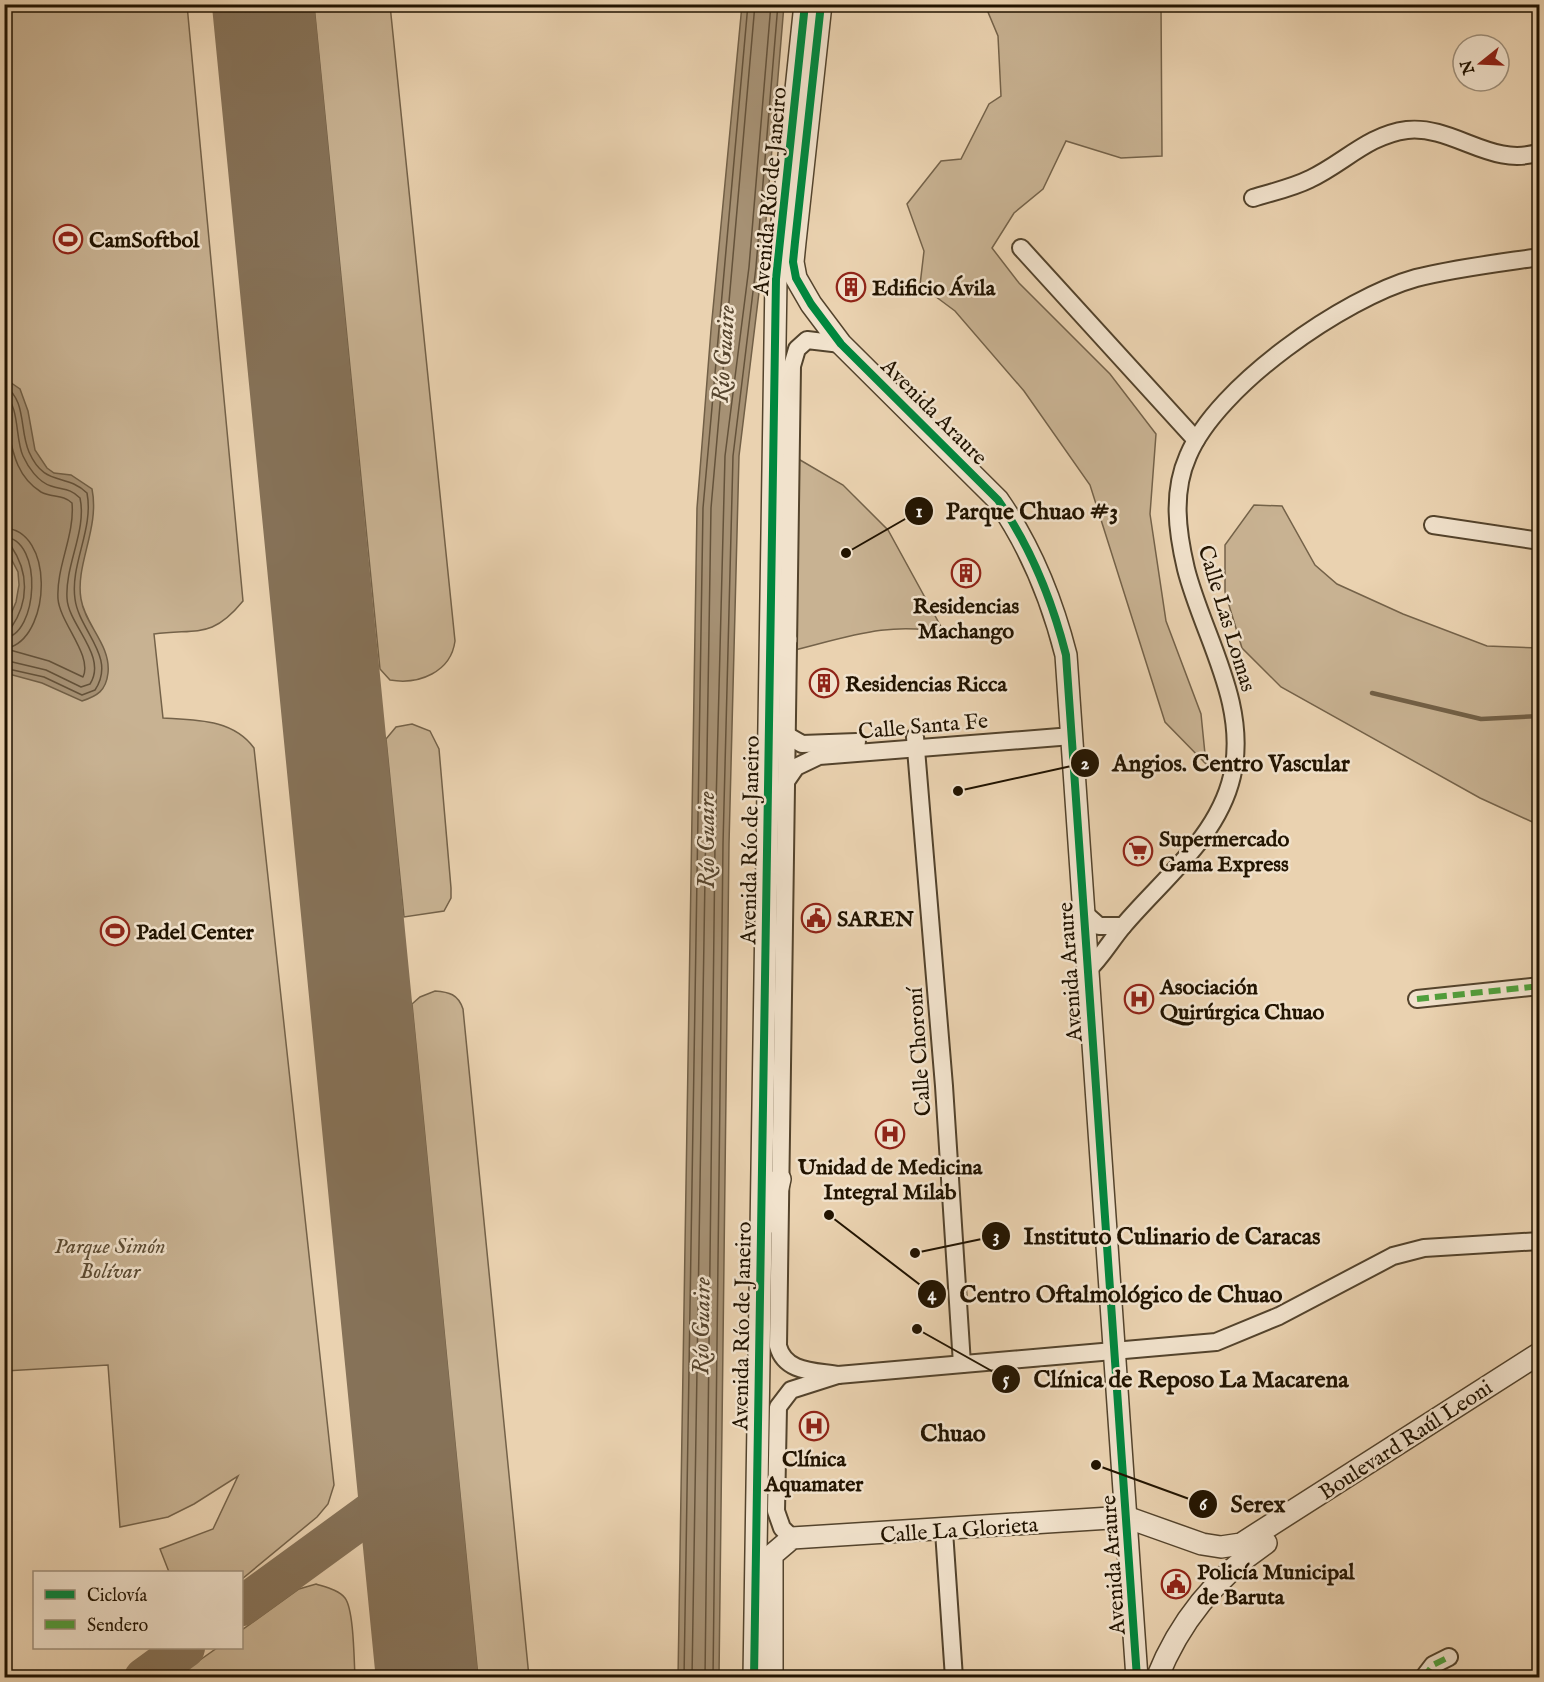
<svg xmlns="http://www.w3.org/2000/svg" width="1544" height="1682" font-family="'IM FELL English',serif">
	<style>
		.green { fill: #c8b292; stroke: #746249; stroke-width: 1.5 }
		.water { fill: #a69174; stroke: #715f46; stroke-width: 1.5 }
		.lines { fill: none; stroke-linecap: round; stroke-linejoin: round }
		.shore { stroke: #64523a; stroke-width: 1.5 }
		.stream { stroke: #715f46; stroke-width: 4.5 }
		.taxiway { stroke: #867258; stroke-width: 40 }
		.runway { stroke: #867258; stroke-width: 102 }
		.minor-casing { stroke: #53432c; stroke-width: 20 }
		.tertiary-casing { stroke: #53432c; stroke-width: 24 }
		.minor { stroke: #f1e2cc; stroke-width: 16 }
		.tertiary { stroke: #f1e2cc; stroke-width: 21 }
		.quiet { stroke: #50a03c; stroke-width: 6; stroke-dasharray: 12 6; stroke-linecap: butt }
		.cycleway-casing { stroke: #f1e2cc; stroke-width: 11 }
		.cycleway { stroke: #00873e; stroke-width: 8 }
		.labels { text-anchor: middle; stroke-width: 5; stroke-linejoin: round; paint-order: stroke }
		.street-label { font-size: 22px; fill: #211300; stroke: #f1e2cc }
		.poi-label { font-size: 22px; font-weight: bold; fill: #211300; stroke: #f1e2cc; text-anchor: start }
		.park-label { font-size: 22px; font-style: italic; fill: #5b4b33; stroke: #f1e2cc }
		.water-label { font-size: 24px; font-style: italic; fill: #56452e; stroke: #f1e2cc }
		.neighbourhood-label { font-size: 24px; font-weight: bold; fill: #211300; stroke: #f1e2cc }
		.leader { fill: none; stroke: #211300; stroke-width: 2 }
		.callout-dot { fill: #211300; stroke: #f1e2cc; stroke-width: 2 }
		.mark-label { font-size: 18px; text-anchor: middle; font-weight: bold; fill: #fff }
		.callout-label { font-size: 24px; text-anchor: middle; font-weight: bold; fill: #211300; stroke: #f1e2cc; stroke-width: 5; stroke-linejoin: round; paint-order: stroke }
	</style>
	<rect width="100%" height="100%" fill="#ead2b0"/>
	<filter id="stains"><feTurbulence type="fractalNoise" baseFrequency=".00333" numOctaves="4"/><feColorMatrix values="0 0 0 0 .2 0 0 0 0 .09 0 0 0 0 .02 0 0 0 .5 -.17"/></filter>
	<radialGradient id="worn" r=".72"><stop offset=".6" stop-color="#630" stop-opacity="0"/><stop offset="1" stop-color="#630" stop-opacity=".3"/></radialGradient>
	<g class="green">
		<path d="M5,5H187L243,601C211,640 197,628 154,634L163,718C196,720 233,719 254,748L334,1485L328,1504L317,1517L242,1579V1572H169L160,1549L213,1529L238,1476L194,1504L168,1517L120,1527L108,1365L5,1371Z"/>
		<path d="M314,5H390L455,641C451,672 419,685 390,680L380,669Z"/>
		<polygon points="985,5 1161,5 1162,156 1121,158 1066,141 1043,189 1014,213 992,248 1019,283 1110,374 1156,434 1150,514 1166,621 1201,714 1206,764 1165,722 1090,485 1024,391 955,311 920,285 924,251 907,204 941,161 961,159 989,104 1001,96 998,36"/>
		<path d="M795,457L843,485L888,530L945,634C894,619 841,639 791,651Z"/>
		<polygon points="1254,505 1282,506 1315,565 1337,584 1403,614 1487,646 1539,648 1539,825 1480,798 1281,687 1242,648 1225,592 1225,545"/>
		<polygon points="412,724 430,731 439,749 451,888 451,898 444,911 404,917 386,739 396,727"/>
		<path d="M435,991C449,992 458,994 463,1009L529,1677H478L412,1004L420,997Z"/>
		<path d="M316,1584C325,1587 339,1590 345,1598C354,1610 354,1661 355,1677H176L217,1648H242V1630L299,1589Z"/>
	</g>
	<g class="water">
		<polygon points="742,5 784,5 762,268 739,456 729,844 719,1677 678,1678 697,508 711,330"/>
		<path d="M4,378L20,389L28,411L35,450L47,468L54,473L71,475L92,489C100,528 75,565 81,599C85,625 111,645 108,673C106,691 97,696 82,701L42,683L5,673V628L16,602L19,585L18,572L5,547Z"/>
	</g>
	<g class="lines">
		<g class="shore">
			<path d="M4,385C27,401 19,429 29,452C45,488 65,472 87,493C94,529 70,564 75,599C79,631 117,657 95,690L82,695L44,677L4,668"/>
			<path d="M4,394C20,406 15,439 23,456C28,467 38,482 51,486C63,490 70,488 80,498C87,530 65,565 67,598C68,625 108,656 90,684L81,687L46,670L4,660"/>
			<path d="M4,413C12,442 12,474 41,492C52,498 63,494 72,503C75,535 56,567 58,599C60,623 93,656 83,677L49,661L10,650L11,647C51,632 54,530 4,528"/>
			<path d="M4,537C44,539 38,636 4,638"/>
			<path d="M4,545L11,546C29,572 29,602 11,628L4,630"/>
			<polyline points="684,1678 703,508 748,4"/>
			<polyline points="692,1678 711,508 755,4"/>
			<polyline points="705,1678 715,844 725,456 749,267 771,4"/>
			<polyline points="713,1678 723,844 733,456 756,267 778,4"/>
		</g>
		<polyline class="stream" points="1372,693 1481,719 1540,716"/>
		<g class="taxiway">
			<polyline points="242,1606 408,1485"/>
			<polyline points="144,1678 185,1648"/>
		</g>
		<polyline class="runway" points="263,4 427,1678"/>
		<g class="minor-casing">
			<g id="minor">
				<path d="M1253,198C1272,192 1292,188 1310,179C1344,163 1368,135 1407,130C1454,125 1492,169 1540,152"/>
				<polyline points="1021,248 1196,440"/>
				<polyline points="1433,525 1540,541"/>
				<polyline points="788,736 802,744 857,742"/>
				<polyline points="915,737 944,1086 962,1364"/>
				<polyline points="787,780 796,767 819,756 1072,736"/>
				<polyline points="1082,911 1099,926 1123,926"/>
				<path d="M1087,971C1102,957 1111,940 1124,925C1163,879 1218,837 1232,776C1249,704 1203,636 1186,569C1177,531 1172,492 1188,456C1217,386 1344,298 1416,278C1455,268 1499,263 1540,257"/>
				<polyline points="1417,999 1540,986"/>
				<path d="M838,1375C815,1371 785,1373 778,1346L792,366L797,349L807,340L841,344"/>
				<polyline points="944,1531 954,1678"/>
				<polyline points="792,1538 782,1528 776,1511 778,1407 791,1390 838,1375 1216,1342 1279,1316 1393,1256 1424,1248 1540,1241"/>
				<polyline points="1423,1678 1433,1665 1449,1657"/>
			</g>
		</g>
		<g class="tertiary-casing">
			<g id="tertiary">
				<path d="M821,4L795,242L793,262L796,278L811,304L841,344L998,500C1030,546 1052,600 1066,655L1137,1678"/>
				<polyline points="780,605 786,640"/>
				<polyline points="770,1222 780,1179"/>
				<polyline points="754,1678 776,279 805,4"/>
				<polyline points="772,1678 772,1555 792,1538 1126,1517 1202,1544 1221,1547 1241,1544 1540,1353"/>
				<path d="M1157,1678C1180,1620 1216,1577 1266,1543"/>
			</g>
		</g>
		<use href="#minor" class="minor"/>
		<use href="#tertiary" class="tertiary"/>
		<g class="quiet">
			<polyline points="1417,999 1540,986"/>
			<polyline points="1423,1678 1433,1665 1449,1657"/>
		</g>
		<g class="cycleway-casing">
			<g id="cycleway">
				<path d="M821,4L795,242L793,262L796,278L811,304L841,344L998,500C1030,546 1052,600 1066,655L1137,1678"/>
				<polyline points="754,1678 776,279 805,4"/>
			</g>
		</g>
		<use href="#cycleway" class="cycleway"/>
	</g>
	<defs>
		<g id="stadium-ring" transform="scale(1.5)"><circle r="9.5" fill="#f1e2cc" stroke="#8f2418" stroke-width="1.5"/><path d="M0-5a6.5 5 0 1 0 0 10a6.5 5 0 1 0 0-10ZM-3.5-1.8h7v3.6h-7Z" fill="#8f2418"/></g>
		<g id="building-ring" transform="scale(1.5)"><circle r="9.5" fill="#f1e2cc" stroke="#8f2418" stroke-width="1.5"/><path d="M-4-6H4V6H1V3H-1V6H-4ZM-2.5-4.3h1.7v1.8h-1.7ZM.8-4.3h1.7v1.8H.8ZM-2.5-1h1.7V.8h-1.7ZM.8-1h1.7V.8H.8Z" fill="#8f2418"/></g>
		<g id="supermarket-ring" transform="scale(1.5)"><circle r="9.5" fill="#f1e2cc" stroke="#8f2418" stroke-width="1.5"/><path d="M-6-5.5h2.5l.6 2H6L4.5 2H-2.5L-4.4-4H-6ZM-1.5 3.2a1.3 1.3 0 1 0 .1 0ZM3 3.2a1.3 1.3 0 1 0 .1 0Z" fill="#8f2418"/></g>
		<g id="civic-ring" transform="scale(1.5)"><circle r="9.5" fill="#f1e2cc" stroke="#8f2418" stroke-width="1.5"/><path d="M-.6-6.5H3V-4.5H.6V-3L4-1V1h2V6H-6V1h2V-1L-.6-3ZM-1.2 2.5V6h2.4V2.5Z" fill="#8f2418"/></g>
		<g id="hospital-ring" transform="scale(1.5)"><circle r="9.5" fill="#f1e2cc" stroke="#8f2418" stroke-width="1.5"/><path d="M-5-5h3v3.5h4V-5h3V5h-3V1.5h-4V5h-3Z" fill="#8f2418"/></g>
	</defs>
	<g fill-rule="evenodd">
		<use href="#stadium-ring" x="68" y="239"/>
		<use href="#building-ring" x="851" y="287"/>
		<use href="#building-ring" x="966" y="573"/>
		<use href="#building-ring" x="824" y="683"/>
		<use href="#supermarket-ring" x="1138" y="851"/>
		<use href="#civic-ring" x="816" y="918"/>
		<use href="#stadium-ring" x="115" y="931"/>
		<use href="#hospital-ring" x="1139" y="999"/>
		<use href="#hospital-ring" x="890" y="1134"/>
		<use href="#hospital-ring" x="814" y="1426"/>
		<use href="#civic-ring" x="1176" y="1584"/>
	</g>
	<g class="labels">
		<g class="street-label">
			<text transform="translate(769 191) rotate(-85)" y="8">Avenida Río de Janeiro</text>
			<text transform="translate(935 411) rotate(45)" y="8">Avenida Araure</text>
			<text transform="translate(1228 618) rotate(73)" y="8">Calle Las Lomas</text>
			<text transform="translate(923 725) rotate(-5)" y="8">Calle Santa Fe</text>
			<text transform="translate(749 840) rotate(-89)" y="8">Avenida Río de Janeiro</text>
			<text transform="translate(1069 972) rotate(-94)" y="8">Avenida Araure</text>
			<text transform="translate(918 1052) rotate(-94)" y="8">Calle Choroní</text>
			<text transform="translate(741 1326) rotate(-89)" y="8">Avenida Río de Janeiro</text>
			<text transform="translate(1405 1439) rotate(-33)" y="8">Boulevard Raúl Leoni</text>
			<text transform="translate(959 1529) rotate(-4)" y="8">Calle La Glorieta</text>
			<text transform="translate(1112 1565) rotate(-94)" y="8">Avenida Araure</text>
		</g>
		<g class="poi-label">
			<text x="89" y="247">CamSoftbol</text>
			<text x="872" y="295">Edificio Ávila</text>
			<text x="966" y="613" text-anchor="middle">Residencias<tspan x="966" dy="25">Machango</tspan></text>
			<text x="845" y="691">Residencias Ricca</text>
			<text x="1159" y="846">Supermercado<tspan x="1159" dy="25">Gama Express</tspan></text>
			<text x="837" y="926">SAREN</text>
			<text x="136" y="939">Padel Center</text>
			<text x="1160" y="994">Asociación<tspan x="1160" dy="25">Quirúrgica Chuao</tspan></text>
			<text x="890" y="1174" text-anchor="middle">Unidad de Medicina<tspan x="890" dy="25">Integral Milab</tspan></text>
			<text x="814" y="1466" text-anchor="middle">Clínica<tspan x="814" dy="25">Aquamater</tspan></text>
			<text x="1197" y="1579">Policía Municipal<tspan x="1197" dy="25">de Baruta</tspan></text>
		</g>
		<g class="park-label">
			<text x="110" y="1253">Parque Simón<tspan x="110" dy="25">Bolívar</tspan></text>
		</g>
		<g class="water-label">
			<text transform="translate(723 354) rotate(-86)" y="8">Río Guaire</text>
			<text transform="translate(706 840) rotate(-90)" y="8">Río Guaire</text>
			<text transform="translate(701 1326) rotate(-89)" y="8">Río Guaire</text>
		</g>
		<g class="neighbourhood-label">
			<text x="953" y="1441">Chuao</text>
		</g>
	</g>
	<path class="leader" d="M846 553L919 511M958 791L1085 763M915 1253L996 1236M829 1215L932 1294M917 1329L1006 1379M1096 1465L1203 1504"/>
	<g class="callout-dot">
		<circle cx="846" cy="553" r="6"/>
		<circle cx="958" cy="791" r="6"/>
		<circle cx="915" cy="1253" r="6"/>
		<circle cx="829" cy="1215" r="6"/>
		<circle cx="917" cy="1329" r="6"/>
		<circle cx="1096" cy="1465" r="6"/>
		<circle cx="919" cy="511" r="15"/>
		<circle cx="1085" cy="763" r="15"/>
		<circle cx="996" cy="1236" r="15"/>
		<circle cx="932" cy="1294" r="15"/>
		<circle cx="1006" cy="1379" r="15"/>
		<circle cx="1203" cy="1504" r="15"/>
	</g>
	<g class="mark-label">
		<text x="919" y="517">1</text>
		<text x="1085" y="769">2</text>
		<text x="996" y="1242">3</text>
		<text x="932" y="1300">4</text>
		<text x="1006" y="1385">5</text>
		<text x="1203" y="1510">6</text>
	</g>
	<g class="callout-label">
		<text x="1032" y="519">Parque Chuao #3</text>
		<text x="1231" y="771">Angios. Centro Vascular</text>
		<text x="1172" y="1244">Instituto Culinario de Caracas</text>
		<text x="1121" y="1302">Centro Oftalmológico de Chuao</text>
		<text x="1191" y="1387">Clínica de Reposo La Macarena</text>
		<text x="1258" y="1512">Serex</text>
	</g>
	<rect width="1544" height="1682" fill="none" stroke="#ead2b0" stroke-width="24"/>
	<rect x="6" y="6" width="1532" height="1670" fill="none" stroke="#211300" stroke-width="3"/>
	<rect x="12" y="12" width="1520" height="1658" fill="none" stroke="#211300" stroke-width="1.5"/>
	<rect x="33" y="1571" width="210" height="78" fill="#f1e2cc" stroke="#9e8f7a" stroke-width="1.5"/>
	<rect x="45" y="1590" width="30" height="9" fill="#00873e" stroke="#9e8f7a" stroke-width="1.5"/>
	<text x="87" y="1601" font-size="18" fill="#211300">Ciclovía</text>
	<rect x="45" y="1620" width="30" height="9" fill="#50a03c" stroke="#9e8f7a" stroke-width="1.5"/>
	<text x="87" y="1631" font-size="18" fill="#211300">Sendero</text>
	<g transform="translate(1481 63) rotate(252)"><circle r="28" fill="#f1e2cc" stroke="#9e8f7a" stroke-width="1.5"/>
	<path d="M0-4.5L10 22L0 15L-10 22Z" fill="#8f2418"/>
	<text y="-9" font-size="16" font-weight="bold" text-anchor="middle" fill="#211300">N</text>
	</g>
	<rect width="100%" height="100%" filter="url(#stains)"/>
	<rect width="100%" height="100%" fill="url(#worn)"/>
</svg>
